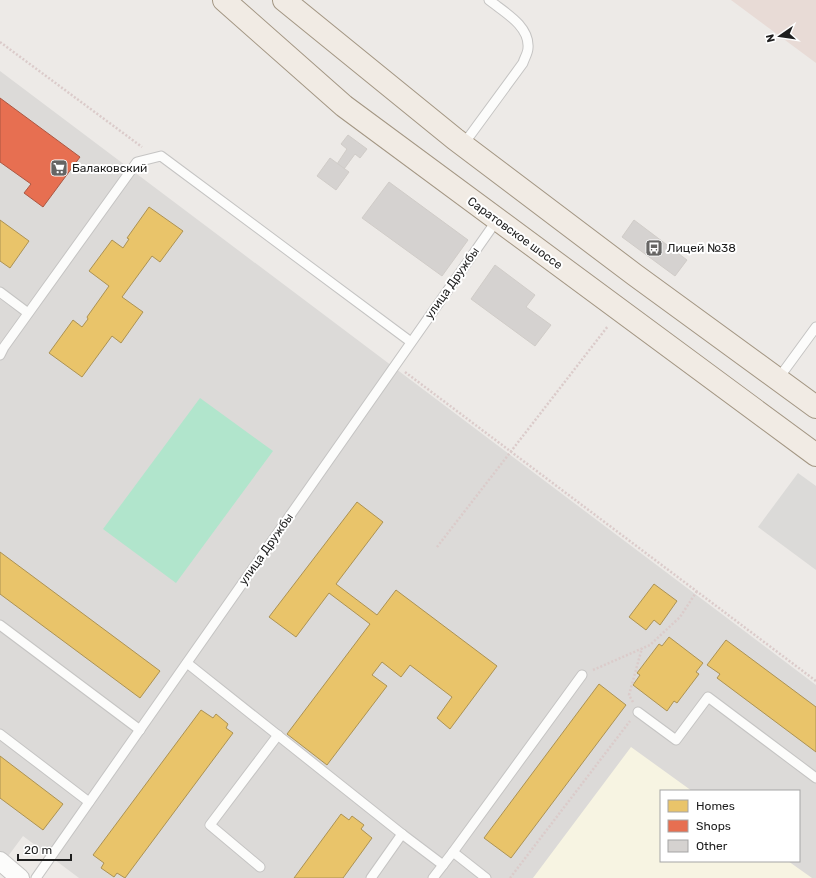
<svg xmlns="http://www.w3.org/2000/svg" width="816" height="878" font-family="Rubik,sans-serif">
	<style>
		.residential { fill: #dcdad8; fill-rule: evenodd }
		.education { fill: #f7f4e2 }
		.religious { fill: #dbdad8 }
		.military { fill: #e8dbd6 }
		.pitch { fill: #b1e5cc }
		.homes { fill: #e9c46a; stroke: #ac9253 }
		.shops { fill: #e76f51; stroke: #ab5742 }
		.building { fill: #d5d2d0; stroke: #d0ccc8 }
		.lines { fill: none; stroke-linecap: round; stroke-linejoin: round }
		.service-casing { stroke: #c5c4c3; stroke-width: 11 }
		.minor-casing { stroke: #c5c4c3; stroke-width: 20 }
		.primary-casing { stroke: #a39683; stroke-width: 24 }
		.path { stroke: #dbcbca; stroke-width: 2.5; stroke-dasharray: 2 2; stroke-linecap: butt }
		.service { stroke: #fcfcfb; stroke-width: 9 }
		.minor { stroke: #fcfcfb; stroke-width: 18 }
		.primary { stroke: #f1ebe4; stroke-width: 22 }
		.labels { text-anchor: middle; stroke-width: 4; stroke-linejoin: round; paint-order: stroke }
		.poi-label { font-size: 12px; fill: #1e1e1e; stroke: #fff; text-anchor: start }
		.street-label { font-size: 12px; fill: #1e1e1e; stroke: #fff }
	</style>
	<rect width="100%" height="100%" fill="#edeae7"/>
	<path class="residential" d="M0,71L816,685V878H79L23,836L0,867ZM661,791H799V861H661Z"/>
	<polygon class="education" points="631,747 692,791 661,791 661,861 788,861 812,878 533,878"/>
	<polygon class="religious" points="798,473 816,486 816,570 758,527"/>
	<polygon class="military" points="731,0 816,0 816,63"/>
	<polygon class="pitch" points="200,398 273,451 176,583 103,529"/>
	<g class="homes">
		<polygon points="149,207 183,231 160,262 152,256 122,297 143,312 121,343 112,336 82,377 49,353 73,320 82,327 88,319 87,317 109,286 89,271 112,240 123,248 129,239 127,238"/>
		<polygon points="0,220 29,241 10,268 0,261"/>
		<polygon points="357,502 383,522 336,584 377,615 396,590 497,666 450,729 437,718 452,697 410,665 401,677 382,662 372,675 387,686 327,765 287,734 370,624 329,593 296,637 269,617"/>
		<polygon points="0,552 160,671 140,698 0,594"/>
		<polygon points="654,584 677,601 660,625 654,620 646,630 629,617"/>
		<polygon points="669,637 703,663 696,672 699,674 677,703 674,701 667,711 633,685 640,675 637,673 659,644 662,646"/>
		<polygon points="726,640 816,707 816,752 717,678 720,674 707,665"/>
		<polygon points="599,684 626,705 511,858 484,838"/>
		<polygon points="201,710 213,718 216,714 228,724 226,728 233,733 125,878 117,873 114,877 101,868 104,863 93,855"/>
		<polygon points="0,756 63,804 43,830 0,798"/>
		<polygon points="341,814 349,820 352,816 364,825 361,829 372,838 343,878 294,878"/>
	</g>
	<polygon class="shops" points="0,98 80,157 43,207 24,193 31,184 0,162"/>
	<g class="building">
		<polygon points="348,135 367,149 360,158 355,154 344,169 337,164 347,149 341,144"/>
		<polygon points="330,158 349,172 336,190 317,176"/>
		<polygon points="389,182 468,240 442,276 362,218"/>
		<polygon points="634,220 687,260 675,276 622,237"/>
		<polygon points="495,265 535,295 526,307 551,325 535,346 471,299"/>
	</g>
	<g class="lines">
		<g class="service-casing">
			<g id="service">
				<path d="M463,145L523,63C524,59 528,53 528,48C530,26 504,12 489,0"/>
				<polyline points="0,292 28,313"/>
				<polyline points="0,355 4,347 137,162 161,156 411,342"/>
				<polyline points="778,379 816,327"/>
				<polyline points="0,625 140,730"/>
				<polyline points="187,663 402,834 443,865"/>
				<polyline points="638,712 676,740 708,697 816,778"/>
				<polyline points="0,734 89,802"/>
				<polyline points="453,852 582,675"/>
				<polyline points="260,867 210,825 278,735"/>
				<polyline points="36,878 497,220"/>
				<polyline points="371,878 402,834"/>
				<polyline points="433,878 453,852 486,878"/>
			</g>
		</g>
		<g class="minor-casing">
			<polyline id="minor" points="0,861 20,878"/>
		</g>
		<g class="primary-casing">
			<g id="primary">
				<polyline points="224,0 344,106 816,455"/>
				<polyline points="284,0 455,139 635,275 816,407"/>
			</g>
		</g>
		<g class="path">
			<polyline points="0,42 142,147"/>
			<polyline points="405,372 816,681"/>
			<polyline points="437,547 608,326"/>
			<polyline points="593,670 650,645 680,617 697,591"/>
			<polyline points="633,702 629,695 642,648"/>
			<polyline points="510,878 630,721"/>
		</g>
		<use href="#service" class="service"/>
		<use href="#minor" class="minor"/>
		<use href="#primary" class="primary"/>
	</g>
	<defs>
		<g id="supermarket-square" transform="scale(0.9)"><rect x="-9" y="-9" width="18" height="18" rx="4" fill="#666564" stroke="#fff"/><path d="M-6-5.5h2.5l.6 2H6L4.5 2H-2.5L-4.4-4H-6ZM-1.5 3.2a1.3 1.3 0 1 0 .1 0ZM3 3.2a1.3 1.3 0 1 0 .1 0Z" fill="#fff"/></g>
		<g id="bus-square" transform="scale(0.9)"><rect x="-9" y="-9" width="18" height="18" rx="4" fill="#666564" stroke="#fff"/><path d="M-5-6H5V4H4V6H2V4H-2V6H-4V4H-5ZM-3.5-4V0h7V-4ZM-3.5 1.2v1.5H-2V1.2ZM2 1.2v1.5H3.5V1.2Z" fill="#fff"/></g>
	</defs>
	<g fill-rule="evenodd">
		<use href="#supermarket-square" x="59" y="168"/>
		<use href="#bus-square" x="654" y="248"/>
	</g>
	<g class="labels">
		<g class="poi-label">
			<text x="72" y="172">Балаковский</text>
			<text x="667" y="252">Лицей №38</text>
		</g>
		<g class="street-label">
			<text transform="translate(515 233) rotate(36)" y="4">Саратовское шоссе</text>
			<text transform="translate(452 283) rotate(-55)" y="4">улица Дружбы</text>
			<text transform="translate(266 549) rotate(-55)" y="4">улица Дружбы</text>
		</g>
	</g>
	<rect x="660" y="790" width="140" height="72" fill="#ffffff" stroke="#a5a5a5"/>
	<rect x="668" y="800" width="20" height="12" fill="#e9c46a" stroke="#a5a5a5"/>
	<text x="696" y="810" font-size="12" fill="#1e1e1e">Homes</text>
	<rect x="668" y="820" width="20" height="12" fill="#e76f51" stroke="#a5a5a5"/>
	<text x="696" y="830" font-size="12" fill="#1e1e1e">Shops</text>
	<rect x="668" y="840" width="20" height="12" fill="#d5d2d0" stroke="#a5a5a5"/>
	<text x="696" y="850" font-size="12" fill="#1e1e1e">Other</text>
	<g transform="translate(780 36) rotate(257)" stroke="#ffffff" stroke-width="3" paint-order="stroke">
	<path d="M0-3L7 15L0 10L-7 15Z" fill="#1e1e1e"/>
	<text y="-6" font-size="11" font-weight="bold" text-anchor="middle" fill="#1e1e1e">N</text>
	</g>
	<path d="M18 854v6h53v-6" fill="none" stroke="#1e1e1e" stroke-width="2"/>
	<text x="24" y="854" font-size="12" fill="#1e1e1e" stroke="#ffffff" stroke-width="3" paint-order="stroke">20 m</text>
</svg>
